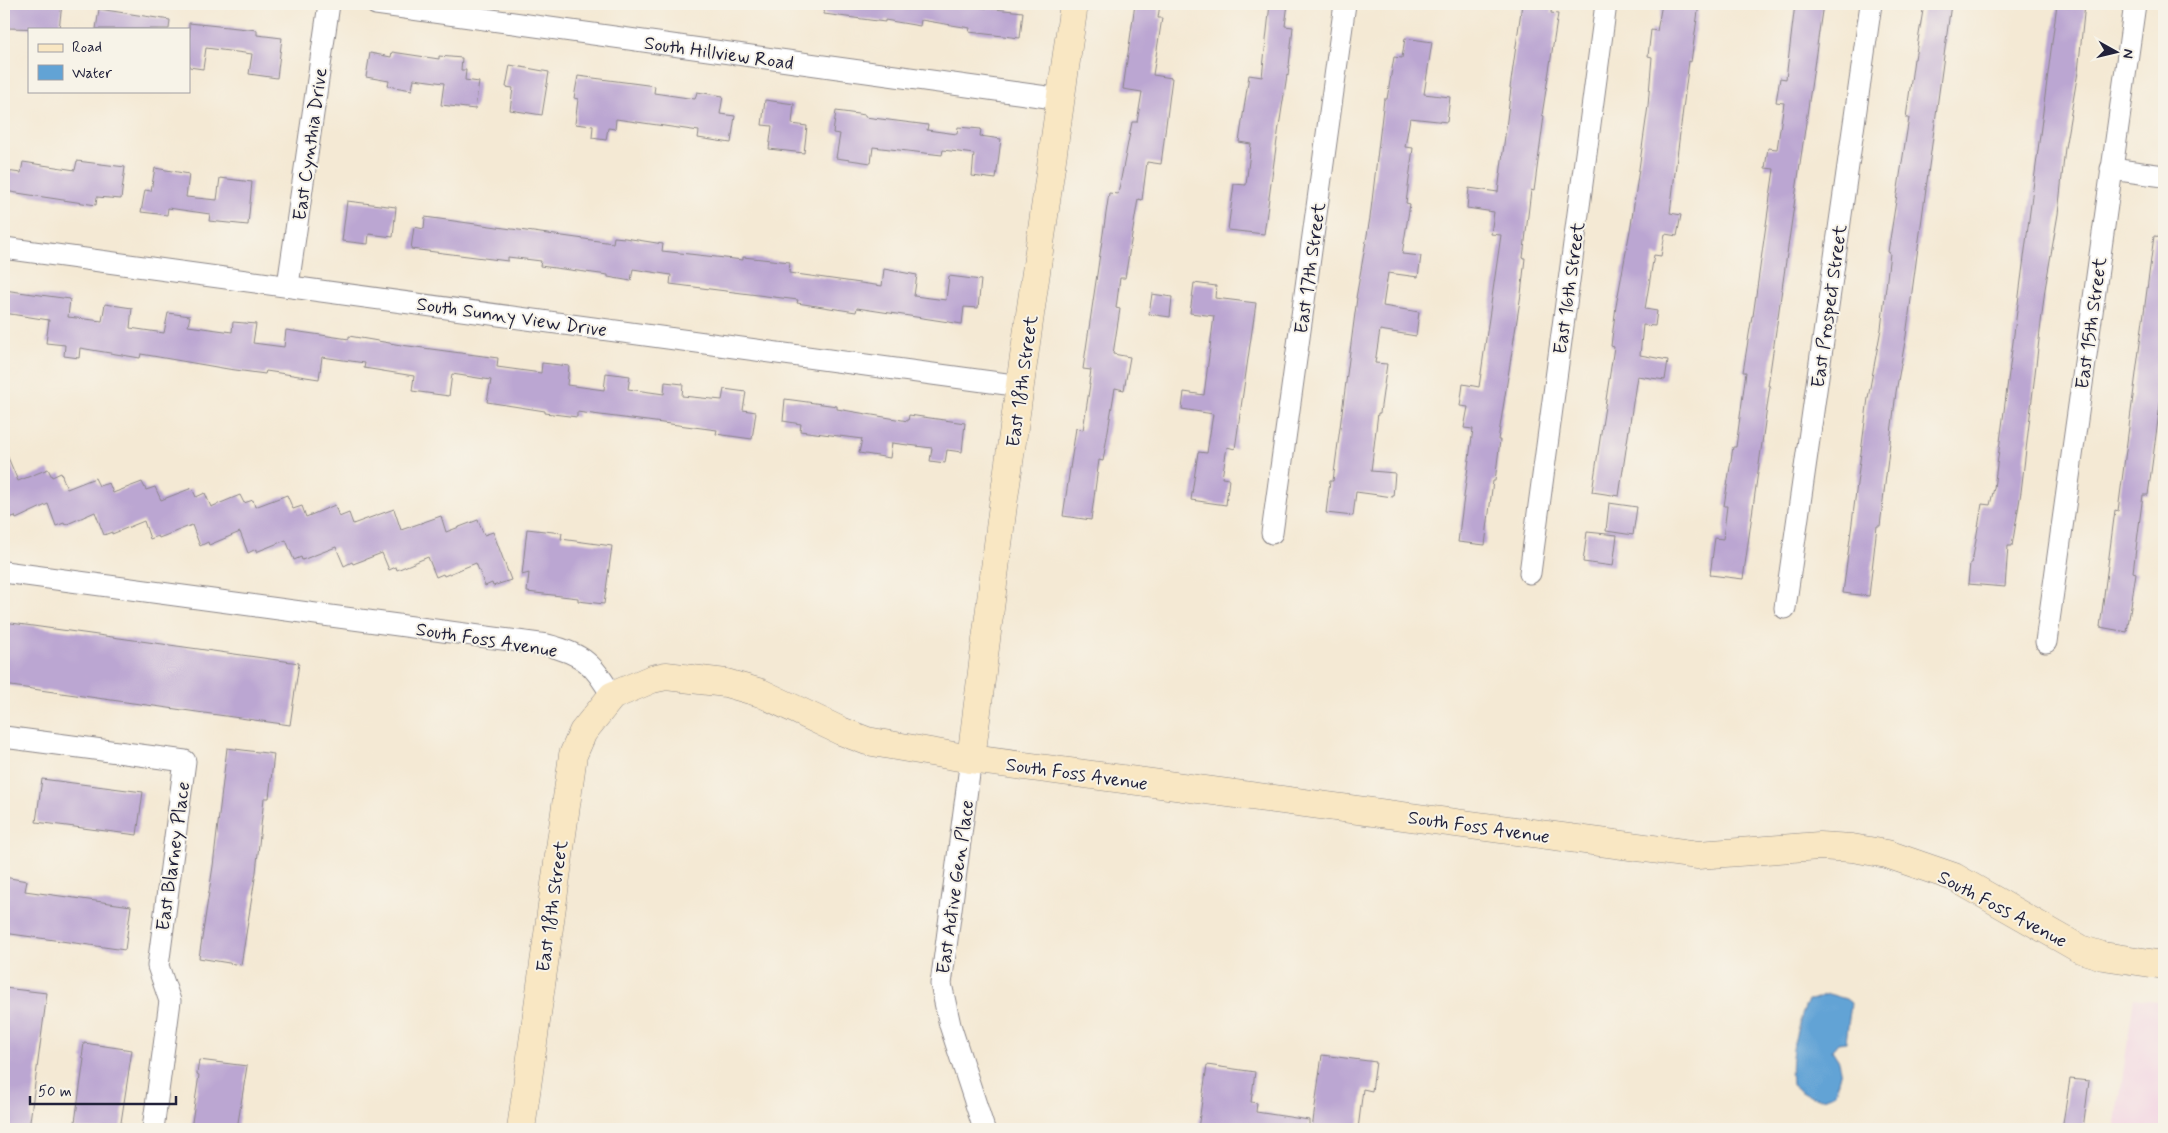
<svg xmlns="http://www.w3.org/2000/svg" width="2168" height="1133" font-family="Mynerve,sans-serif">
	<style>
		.built { fill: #f2cfe2 }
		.water { fill: #62a3d5; stroke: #426288 }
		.building { fill: #bba6d2 }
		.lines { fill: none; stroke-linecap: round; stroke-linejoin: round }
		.street-casing { stroke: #8b8688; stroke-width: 23 }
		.secondary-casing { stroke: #8b8688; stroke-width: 29 }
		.street { stroke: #fff; stroke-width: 21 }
		.secondary { stroke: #f9e7c3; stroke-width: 28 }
		.labels { text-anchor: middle; stroke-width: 4; stroke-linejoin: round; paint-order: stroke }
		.street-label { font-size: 19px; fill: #22223b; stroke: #f7f3e8 }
	</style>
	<rect width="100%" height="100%" fill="#f7f3e8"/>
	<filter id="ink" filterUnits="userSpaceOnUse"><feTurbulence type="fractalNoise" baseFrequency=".02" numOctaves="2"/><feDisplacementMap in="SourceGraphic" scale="10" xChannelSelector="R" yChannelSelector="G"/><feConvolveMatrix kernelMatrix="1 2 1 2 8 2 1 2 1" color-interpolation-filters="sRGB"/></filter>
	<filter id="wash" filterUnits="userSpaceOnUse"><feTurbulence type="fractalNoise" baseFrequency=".0096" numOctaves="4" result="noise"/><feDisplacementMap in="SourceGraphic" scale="20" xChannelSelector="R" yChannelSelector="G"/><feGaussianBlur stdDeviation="1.12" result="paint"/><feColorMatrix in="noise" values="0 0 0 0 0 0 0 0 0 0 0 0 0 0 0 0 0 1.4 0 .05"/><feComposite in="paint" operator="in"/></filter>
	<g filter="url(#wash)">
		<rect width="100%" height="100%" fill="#f4e9d4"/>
		<polygon class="built" points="2134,998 2164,1002 2164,1129 2115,1129"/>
		<path class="water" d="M1829,994L1846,999L1851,1003L1846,1042L1838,1043L1832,1050L1839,1061L1841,1070L1835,1093C1818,1103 1806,1096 1792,1085C1789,1055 1796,1028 1808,1000C1816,1000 1821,995 1829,994Z"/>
		<g id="blocks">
			<g class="building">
				<polygon points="4,4 62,4 59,29 4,28"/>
				<polygon points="825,4 949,4 1023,12 1020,38 969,32 970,28 921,20 920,26 885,20 885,22 824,14"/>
				<polygon points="1135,4 1160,4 1158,18 1162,18 1153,75 1172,78 1161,164 1147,162 1142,200 1138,199 1125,278 1120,278 1116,308 1120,309 1113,354 1130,357 1124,390 1115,388 1103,461 1099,460 1091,520 1063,516 1076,428 1083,430 1090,384 1089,384 1091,370 1083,369 1109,193 1118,194 1132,122 1137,122 1142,92 1123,89"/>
				<polygon points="1270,4 1288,4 1285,26 1293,27 1288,76 1287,75 1278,133 1264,234 1228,230 1234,184 1246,185 1251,144 1239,142 1249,75 1262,77"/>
				<polygon points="1522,4 1552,4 1551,13 1558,14 1542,115 1544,116 1534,191 1531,190 1523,258 1525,258 1521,294 1498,440 1500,440 1495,481 1493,481 1485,545 1458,542 1473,429 1464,428 1468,407 1460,406 1463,384 1479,387 1501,235 1491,234 1494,212 1467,208 1469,188 1498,192 1511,88 1510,88"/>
				<polygon points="1662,4 1699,4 1691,62 1689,61 1670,213 1681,215 1677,236 1665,234 1661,256 1654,255 1645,309 1657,311 1655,326 1643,325 1640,355 1668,360 1665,380 1637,376 1619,496 1592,492 1614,347 1611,346 1616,306 1631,225 1648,106 1652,57 1648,56 1651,30 1657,31"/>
				<polygon points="1795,4 1823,4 1768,386 1770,386 1743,579 1710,575 1715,538 1723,539 1727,506 1724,506 1733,447 1736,447 1746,372 1743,372 1752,316 1753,316 1774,169 1765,168 1768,148 1777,149 1784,103 1776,102 1780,78 1786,79"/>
				<polygon points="1924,4 1951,4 1906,336 1896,392 1880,526 1877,526 1869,596 1843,593 1868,398 1881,329 1890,253 1888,252 1909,118 1906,118 1914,59 1915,59"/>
				<polygon points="2057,4 2085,4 2078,72 2065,148 2058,214 2045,289 2021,492 2012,546 2008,546 2005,587 1968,584 1970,563 1972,563 1982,504 1990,505 1994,488"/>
				<polygon points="99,9 170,20 169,29 96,29"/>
				<polygon points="189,23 257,30 257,35 282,38 277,78 249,74 252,54 206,48 203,69 189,67"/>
				<polygon points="1405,38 1432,42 1424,94 1450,97 1447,122 1410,118 1405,147 1413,148 1406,203 1410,204 1402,254 1421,256 1418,277 1388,273 1383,306 1419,312 1416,336 1380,330 1375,363 1387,364 1380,413 1378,413 1371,471 1395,473 1393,497 1356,492 1353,516 1326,513 1330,481 1333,481 1357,298 1356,298 1370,218 1384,99 1387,99 1394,57 1402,58"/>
				<polygon points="392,52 439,59 439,56 462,58 461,70 466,70 465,80 479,82 475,109 441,105 444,83 414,79 412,90 388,86 389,81 366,77 370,53 391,57"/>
				<polygon points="510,65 549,72 542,115 510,110 513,88 506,87"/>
				<polygon points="578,76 655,86 654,93 695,99 697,92 723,96 720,114 735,116 731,143 698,138 699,131 616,119 615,129 608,128 606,140 592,138 593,126 575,124 578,99 574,98"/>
				<polygon points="765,100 794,104 792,124 807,126 804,153 769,149 772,126 762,125"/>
				<polygon points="836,111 865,115 865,117 928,125 927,130 957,134 958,127 981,129 980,136 1001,139 996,179 972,176 974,154 943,150 942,155 873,147 871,163 836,158 840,134 833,133"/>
				<polygon points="77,161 125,167 121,199 97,197 96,205 4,191 6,171 21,173 23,162 75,170"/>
				<polygon points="155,168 189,174 186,197 217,200 220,178 252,182 248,225 209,221 210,214 168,208 167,215 141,212 145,190 151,191"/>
				<polygon points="347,201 396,207 393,237 369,234 368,244 342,241"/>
				<polygon points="425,217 613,243 614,237 625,238 663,244 662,251 743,260 743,257 790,262 789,273 882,286 884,269 917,275 914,296 946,300 949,276 981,280 978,308 964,307 962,324 857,308 856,312 797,303 798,300 670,284 671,275 633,269 631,281 608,277 608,275 540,266 541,261 508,257 508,261 411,249 414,227 424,229"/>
				<polygon points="2154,236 2164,237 2164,375 2148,495 2143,495 2133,572 2136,573 2127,632 2100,627 2115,510 2118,511"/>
				<polygon points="1194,283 1216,286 1215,298 1256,303 1235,449 1227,447 1222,478 1229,479 1226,505 1191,500 1198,452 1207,453 1213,414 1182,409 1184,392 1204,395 1214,316 1190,313"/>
				<polygon points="4,290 70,299 68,317 102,321 105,304 132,308 130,328 164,333 168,313 190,316 188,326 232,332 233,322 256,324 253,343 284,347 286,330 349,339 349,336 401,345 498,358 497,367 541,373 542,363 569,366 567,385 604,390 606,373 630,376 628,389 664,394 665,382 683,384 682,396 722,400 724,389 746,392 743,410 756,412 752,439 716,434 717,430 577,412 577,417 545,413 545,411 487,402 491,380 452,374 449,396 412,391 414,376 364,368 365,363 322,357 319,379 266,371 265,374 228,369 141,354 140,358 80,348 79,358 64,356 65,345 46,343 49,320 4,313"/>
				<polygon points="1152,294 1172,297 1170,317 1149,314"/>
				<polygon points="785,399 837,406 837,409 908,421 909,415 965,423 962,452 947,450 945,463 930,461 932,448 892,443 890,458 859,453 862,439 800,431 801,424 783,421"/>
				<polygon points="4,448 18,481 48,469 52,477 61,473 67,489 95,478 99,486 109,483 113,493 142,482 146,490 155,487 161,500 192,488 196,497 205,493 211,507 240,495 244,503 253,500 255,507 287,495 293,509 302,506 306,517 335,505 339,517 349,513 353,524 394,509 401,530 441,516 446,532 478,520 484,535 493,532 511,580 493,586 492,583 485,586 476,563 444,576 443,574 436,577 428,557 397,570 396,567 389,570 382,553 353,564 352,562 344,566 336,547 302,560 301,557 294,560 286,540 256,552 256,549 248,553 240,532 209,545 208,542 200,546 192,525 159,538 158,536 150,539 144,521 112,534 112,532 104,535 95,512 65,525 64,523 56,526 48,504 16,519 15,516 4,520"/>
				<polygon points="1609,503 1637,507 1633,535 1606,531"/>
				<polygon points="527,529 562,533 561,539 612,546 604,604 578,601 578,598 527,592 529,573 522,575"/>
				<polygon points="1587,532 1617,535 1613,566 1583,562"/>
				<polygon points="4,622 299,663 290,725 4,685"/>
				<polygon points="227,748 274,754 269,798 264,798 256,872 241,965 199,958 213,866"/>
				<polygon points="42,779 143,792 137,835 36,822"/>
				<polygon points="4,877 27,881 25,891 131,906 125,950 4,933"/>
				<polygon points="4,988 47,993 29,1129 4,1129"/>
				<polygon points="84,1043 132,1050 120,1129 74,1129 84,1059 82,1058"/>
				<polygon points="1322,1055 1376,1062 1372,1091 1363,1089 1358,1129 1312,1129"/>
				<polygon points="199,1060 247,1066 237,1129 191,1129 199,1075 197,1074"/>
				<polygon points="1207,1065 1255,1072 1251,1102 1257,1103 1256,1112 1309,1120 1309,1129 1198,1129"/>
				<polygon points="2070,1079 2089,1081 2083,1129 2062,1129"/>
			</g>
		</g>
	</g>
	<g filter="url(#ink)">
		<use href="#blocks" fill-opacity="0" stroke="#8b8688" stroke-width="1"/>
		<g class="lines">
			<g class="street-casing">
				<g id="street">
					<polyline points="376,4 1061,99"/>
					<polyline points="2111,169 2164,176"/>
					<polyline points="4,248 1021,386"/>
					<polyline points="288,285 329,4"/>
					<polyline points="1272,533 1345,4"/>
					<path d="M4,572L547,645C583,654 594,664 612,696"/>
					<polyline points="1530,573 1606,4"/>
					<polyline points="1785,608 1871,4"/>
					<polyline points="2046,642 2135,4"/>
					<polyline points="4,737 185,761 158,966 170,1001 153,1129"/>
					<polyline points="971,759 941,984 950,1025 984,1129"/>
				</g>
			</g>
			<g class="secondary-casing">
				<g id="secondary">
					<polyline points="971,759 1003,505 1074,4"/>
					<polyline points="521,1129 573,755 583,732 612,696 652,679 666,676 726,683 761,693 841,731 867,741 971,759 1698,855 1819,846 1852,848 1887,854 1954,877 2080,949 2103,956 2164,965"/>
				</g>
			</g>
			<use href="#street" class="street"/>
			<use href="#secondary" class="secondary"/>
		</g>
	</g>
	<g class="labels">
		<g class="street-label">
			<text transform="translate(719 52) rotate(8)" y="7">South Hillview Road</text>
			<text transform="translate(309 144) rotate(-82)" y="7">East Cynthia Drive</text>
			<text transform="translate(1309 268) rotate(-82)" y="7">East 17th Street</text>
			<text transform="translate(1568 288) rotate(-82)" y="7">East 16th Street</text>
			<text transform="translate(1828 306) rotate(-82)" y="7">East Prospect Street</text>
			<text transform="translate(512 316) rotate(8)" y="7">South Sunny View Drive</text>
			<text transform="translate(2090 323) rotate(-82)" y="7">East 15th Street</text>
			<text transform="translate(1021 381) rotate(-82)" y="7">East 18th Street</text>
			<text transform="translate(487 639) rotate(9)" y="7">South Foss Avenue</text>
			<text transform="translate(1077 773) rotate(8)" y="7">South Foss Avenue</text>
			<text transform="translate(1479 826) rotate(8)" y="7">South Foss Avenue</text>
			<text transform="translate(172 856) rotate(-82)" y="7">East Blarney Place</text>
			<text transform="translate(954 887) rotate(-82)" y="7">East Active Gen Place</text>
			<text transform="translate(551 906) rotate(-82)" y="7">East 18th Street</text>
			<text transform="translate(2003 908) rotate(28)" y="7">South Foss Avenue</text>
		</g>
	</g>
	<rect width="2168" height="1133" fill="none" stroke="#f7f3e8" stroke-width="20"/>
	<rect x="28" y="28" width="162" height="65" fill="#f7f3e8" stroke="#a29fa3"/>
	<rect x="38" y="44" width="25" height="8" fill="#f9e7c3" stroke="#a29fa3"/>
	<text x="72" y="52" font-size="15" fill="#22223b">Road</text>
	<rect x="38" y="65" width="25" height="15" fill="#62a3d5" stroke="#a29fa3"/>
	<text x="72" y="78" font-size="15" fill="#22223b">Water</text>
	<g transform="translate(2116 52) rotate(98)" stroke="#f7f3e8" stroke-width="4" paint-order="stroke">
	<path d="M0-4L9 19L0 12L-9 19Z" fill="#22223b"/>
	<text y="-8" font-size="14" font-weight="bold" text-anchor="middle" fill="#22223b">N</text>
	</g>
	<path d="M30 1096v8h146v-8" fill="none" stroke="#22223b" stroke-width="2.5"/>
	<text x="38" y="1096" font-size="15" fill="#22223b" stroke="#f7f3e8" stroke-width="4" paint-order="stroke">50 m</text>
</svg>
